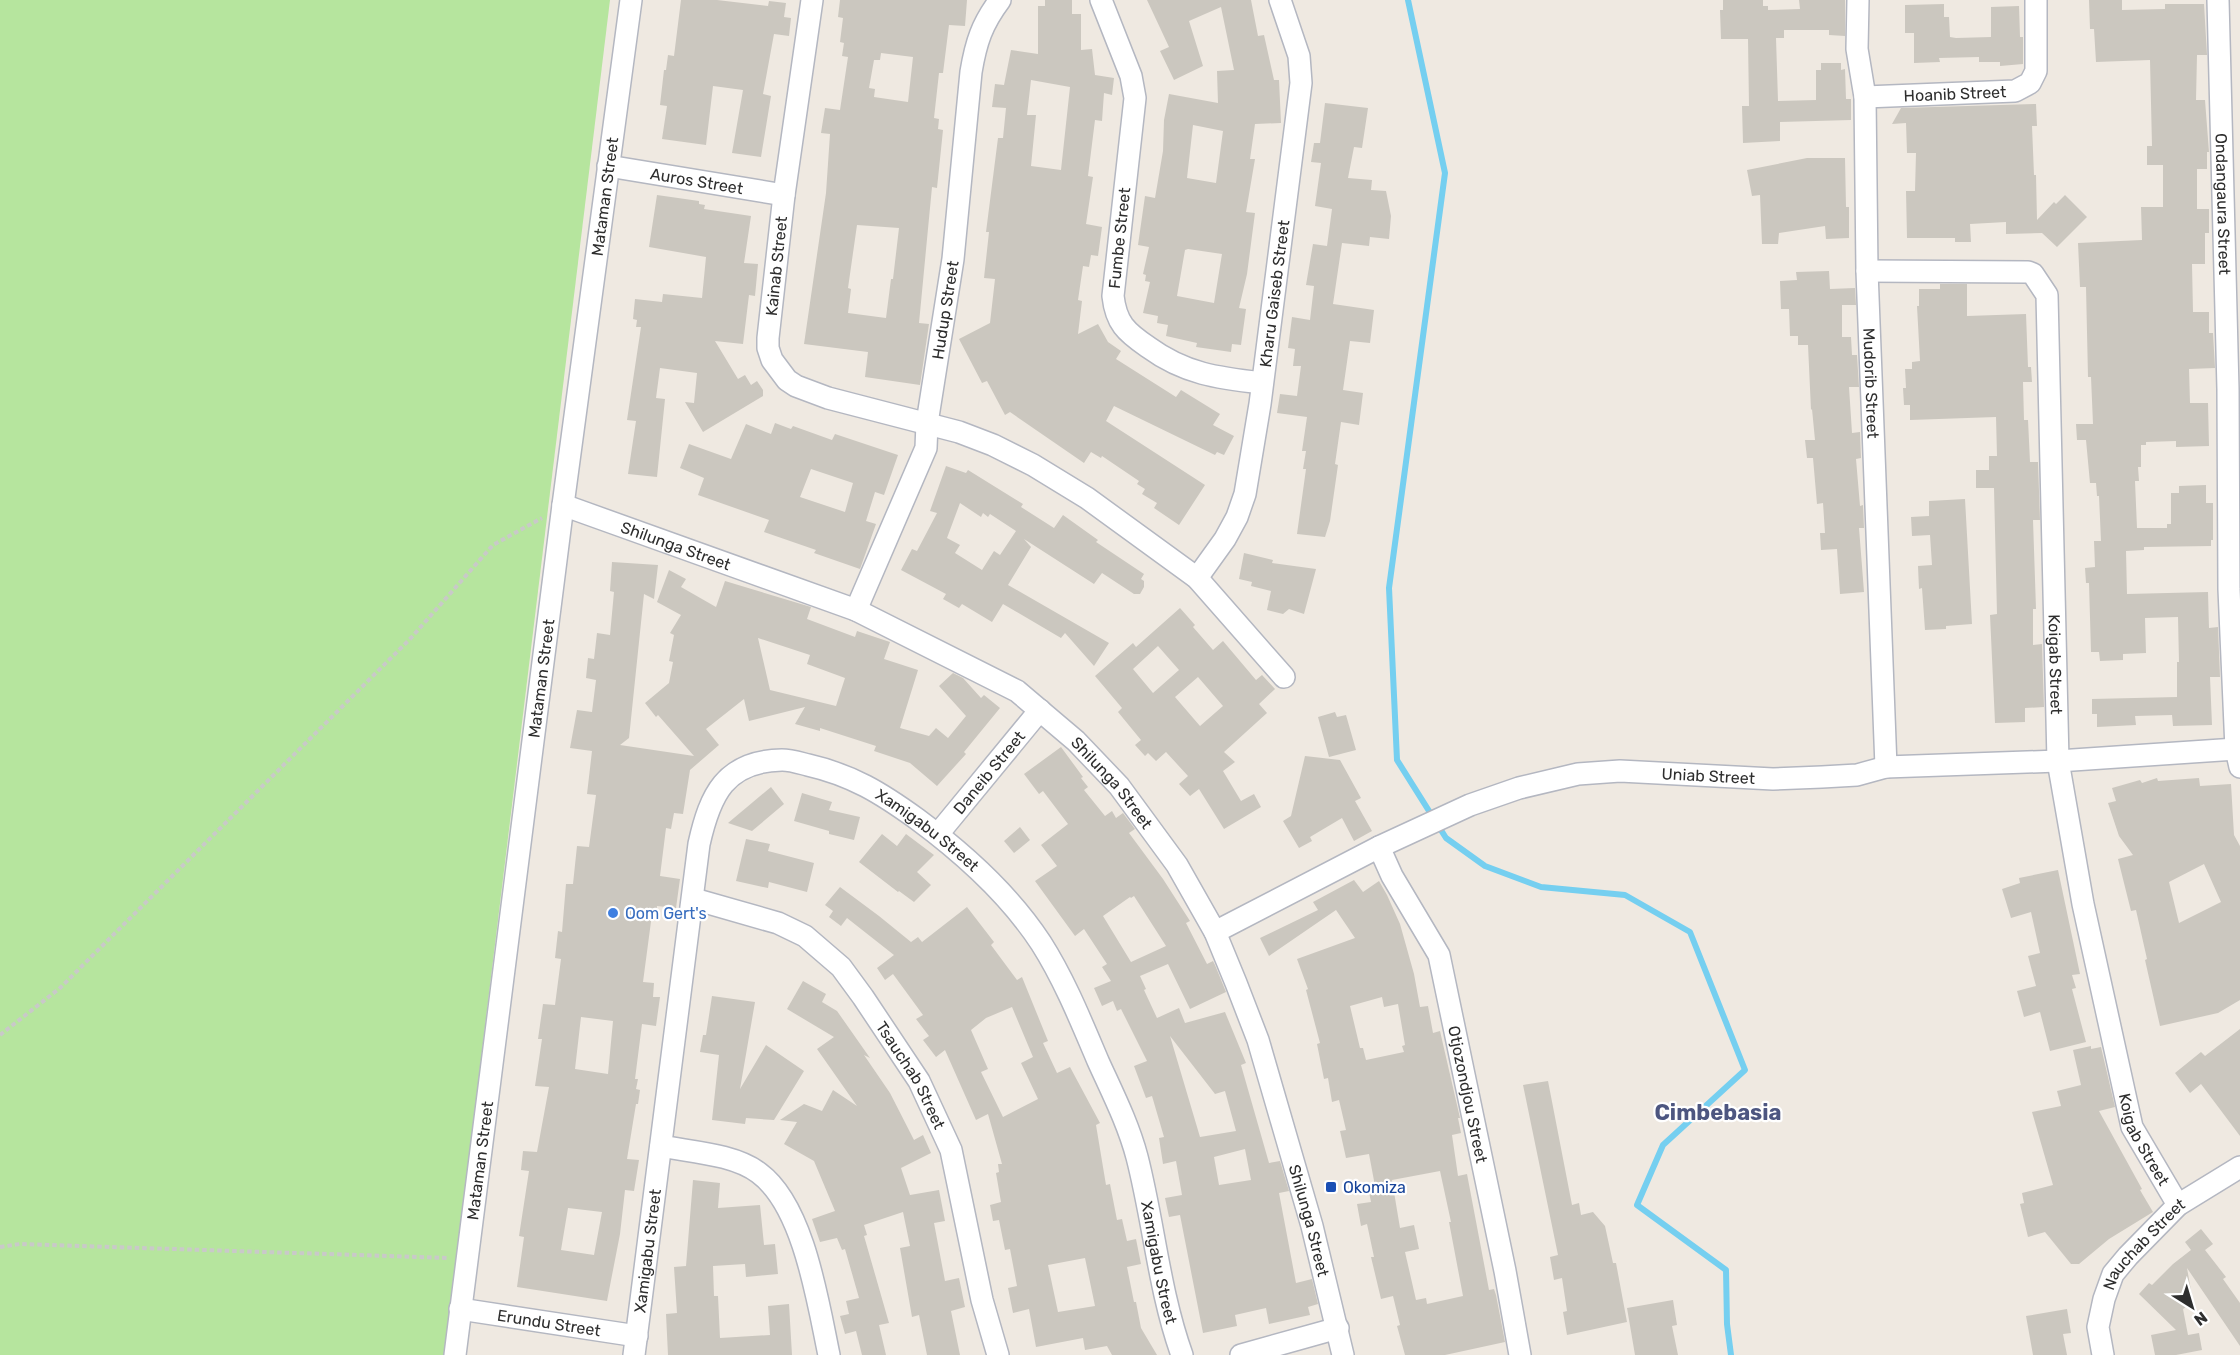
<svg xmlns="http://www.w3.org/2000/svg" width="2240" height="1355" font-family="Rubik,sans-serif">
	<style>
		.green { fill: #b6e59e }
		.lines { fill: none; stroke-linecap: round; stroke-linejoin: round }
		.stream { stroke: #75cff0; stroke-width: 6 }
		.building { fill: #cbc7bf; fill-rule: evenodd }
		.minor-casing { stroke: #b4b7c1; stroke-width: 24 }
		.path { stroke: #c9c9c9; stroke-width: 4; stroke-dasharray: 4.5 3; stroke-linecap: butt }
		.minor { stroke: #fff; stroke-width: 21 }
		.shop-dot { fill: #3f7fe0; stroke: #fff; stroke-width: 2 }
		.transit-dot { fill: #1a4fb4; stroke: #fff; stroke-width: 2 }
		.labels { text-anchor: middle; stroke-width: 4.5; stroke-linejoin: round; paint-order: stroke }
		.street-label { font-size: 16px; fill: #2e2e2e; stroke: #fff }
		.shop-label { font-size: 16px; fill: #366cbe; stroke: #fff; text-anchor: start }
		.transit-label { font-size: 16px; fill: #164399; stroke: #fff; text-anchor: start }
		.district-label { font-size: 22px; font-weight: bold; fill: #4d5680; stroke: #fff }
	</style>
	<rect width="100%" height="100%" fill="#efe9e1"/>
	<polygon class="green" points="0,0 610,0 445,1355 0,1355"/>
	<g class="lines">
		<polyline class="stream" points="1408,0 1445,173 1389,588 1397,760 1446,838 1485,866 1541,887 1625,895 1690,932 1745,1070 1663,1145 1637,1205 1726,1270 1727,1324 1731,1355"/>
	</g>
	<g class="building">
		<polygon points="681,0 717,0 768,6 769,1 786,3 784,17 791,18 789,36 774,34 763,94 771,96 761,157 732,153 743,90 713,86 706,145 662,139 667,106 660,105 664,70 666,70 668,55 674,56"/>
		<path d="M840,0H967L965,26L949,25L943,73H939L934,118L939,119L938,129L943,130L937,188L932,187L919,323L929,324L920,385L865,377L868,352L804,344L826,193L830,134L821,133L825,108L840,110L848,57L842,56L844,43L840,42L843,18L838,17ZM881,53L913,57L908,102L874,97L875,89L869,88L874,60H880ZM857,225L899,228L893,279H891L886,318L848,313L851,289L848,288Z"/>
		<path d="M1045,0H1072V14H1081V50L1092,49L1095,75L1114,78L1112,95L1104,93L1102,121L1095,120L1088,176L1093,177L1086,224L1102,227L1098,256L1091,255L1089,267L1083,266L1078,300L1082,301L1078,334L1098,324L1108,342L1121,351L1116,359L1176,397L1181,390L1220,414L1213,425L1234,436L1224,455L1217,452L1215,455L1114,406L1106,421L1205,485L1179,525L1154,508L1157,503L1142,494L1145,489L1137,484L1139,481L1102,456L1101,458L1091,452L1084,463L1010,412L1005,415L987,381L982,383L959,339L990,323L995,279L984,278L989,232H986L998,138H1003L1006,108L992,107L995,84L1004,85L1011,50L1038,54V6H1045ZM1031,80L1070,87L1061,170L1031,166L1036,115H1027Z"/>
		<path d="M1147,0H1251L1258,36L1264,35L1274,80H1279L1281,123L1255,124L1250,159H1255L1246,212L1255,213L1247,274L1239,308L1246,309L1241,345L1232,344L1231,352L1196,347L1197,343L1166,336L1168,325L1157,323L1158,316L1143,313L1150,282L1145,281L1146,275L1143,274L1149,247L1138,245L1145,196L1155,198L1163,151L1164,120L1169,94L1218,103L1217,71L1234,70L1221,7L1189,21L1203,66L1174,80L1160,51L1169,47ZM1193,125L1223,131L1216,183L1187,178ZM1188,249L1222,254L1214,303L1177,296L1185,250Z"/>
		<polygon points="1723,0 1763,0 1763,6 1768,6 1768,10 1800,9 1799,0 1845,0 1845,36 1829,35 1829,30 1784,30 1784,38 1776,38 1778,101 1816,100 1816,70 1821,70 1821,63 1841,63 1841,70 1845,69 1846,99 1851,99 1851,120 1780,122 1780,141 1743,143 1742,106 1749,106 1748,39 1721,39 1720,10 1723,10"/>
		<polygon points="2089,0 2122,0 2122,10 2165,9 2165,4 2204,4 2207,55 2197,55 2196,100 2205,100 2209,152 2207,152 2207,169 2197,169 2197,209 2209,209 2209,233 2205,233 2205,264 2192,264 2193,312 2209,312 2209,333 2213,333 2215,368 2189,369 2190,403 2208,403 2209,446 2176,447 2176,441 2146,442 2146,445 2141,445 2141,467 2138,467 2139,481 2135,481 2137,528 2167,528 2167,524 2171,524 2171,493 2179,493 2179,486 2206,485 2206,503 2213,503 2213,540 2211,540 2211,546 2144,547 2144,550 2126,551 2127,594 2208,592 2209,628 2218,627 2220,677 2210,677 2212,725 2173,726 2172,715 2135,716 2136,725 2097,727 2097,714 2092,714 2092,699 2177,697 2177,662 2179,662 2178,617 2145,618 2146,653 2123,654 2123,660 2100,661 2099,652 2091,652 2089,583 2086,583 2085,568 2095,567 2094,541 2101,541 2099,496 2097,496 2096,483 2090,483 2086,440 2077,440 2076,424 2093,424 2091,377 2088,377 2086,287 2080,287 2078,243 2142,240 2141,207 2163,207 2163,165 2147,165 2147,146 2152,146 2150,60 2096,62 2094,29 2090,29"/>
		<polygon points="1944,4 1944,17 1949,17 1950,37 1956,38 1991,37 1991,7 2019,6 2020,37 2023,37 2023,64 2000,66 2000,62 1979,62 1979,57 1939,58 1940,62 1914,63 1914,33 1905,33 1905,5"/>
		<polygon points="1325,103 1368,108 1362,148 1354,147 1348,178 1372,180 1371,190 1386,191 1391,216 1389,239 1370,237 1369,246 1342,243 1333,304 1374,310 1370,343 1350,341 1343,390 1363,393 1359,425 1341,422 1335,464 1338,465 1330,521 1325,537 1297,534 1306,469 1303,469 1306,451 1302,451 1307,417 1277,413 1280,394 1297,396 1301,366 1293,366 1295,349 1288,348 1292,317 1310,320 1314,286 1306,285 1313,244 1327,246 1332,209 1315,206 1321,163 1311,162 1314,143 1320,143"/>
		<polygon points="2036,104 2037,126 2032,126 2034,175 2036,175 2037,220 2054,202 2056,204 2065,195 2087,217 2057,247 2042,233 2006,234 2006,222 1970,224 1971,242 1955,242 1955,238 1907,238 1906,191 1915,191 1916,153 1907,153 1906,123 1892,124 1901,108"/>
		<polygon points="1807,158 1845,158 1846,207 1849,207 1849,238 1826,239 1825,226 1779,233 1778,244 1762,244 1760,195 1752,196 1747,170"/>
		<polygon points="657,195 699,201 699,204 705,205 704,209 751,216 744,263 758,264 755,296 749,295 743,344 715,341 738,379 745,375 751,385 757,381 763,390 763,396 703,432 685,402 694,403 697,373 660,368 656,398 665,399 657,477 628,474 636,421 627,420 641,327 636,327 637,320 633,319 635,299 662,302 663,294 702,298 706,257 649,247"/>
		<polygon points="1829,271 1830,289 1855,288 1856,305 1842,305 1842,337 1851,337 1852,355 1857,355 1859,387 1849,387 1852,433 1860,432 1861,458 1856,459 1860,506 1863,505 1864,528 1859,528 1864,592 1840,594 1837,549 1821,550 1820,533 1825,533 1823,503 1817,504 1813,458 1807,458 1805,440 1815,440 1812,409 1811,410 1808,345 1798,345 1798,336 1790,336 1789,309 1781,309 1780,281 1797,280 1796,272"/>
		<polygon points="1940,284 1967,284 1967,316 2026,314 2028,367 2031,367 2032,382 2023,382 2024,420 2028,420 2030,462 2038,462 2040,520 2033,520 2036,609 2033,609 2033,645 2042,644 2044,707 2025,708 2025,722 1995,723 1990,615 1997,614 1994,488 1976,488 1976,470 1989,470 1989,456 1997,456 1996,417 1910,420 1910,405 1904,405 1903,388 1906,388 1905,369 1912,369 1912,362 1920,361 1917,306 1919,306 1919,289 1940,289"/>
		<path d="M775,423L791,429L793,426L832,440L835,434L898,455L884,495L875,492L866,521L876,524L860,569L814,553L816,550L764,532L769,520L698,495L704,478L680,468L689,444L731,459L746,424L771,434ZM811,469L853,483L845,512L800,497Z"/>
		<path d="M946,466L966,473L968,470L1023,504L1021,507L1054,528L1063,515L1098,540L1096,542L1144,574L1141,579L1144,581V587L1140,594H1134L1102,573L1094,584L1024,539L1031,547L1008,585L1109,643L1094,666L1065,633L1061,638L1003,604L992,622L962,604L959,608L943,599L946,594L901,570L912,549L917,551L937,513L930,511ZM960,503L981,517L983,513L988,517L990,514L1016,531L1000,555L994,551L982,570L955,553L960,545L947,538Z"/>
		<polygon points="1965,499 1972,624 1946,626 1946,629 1925,630 1922,588 1919,589 1918,566 1932,565 1930,535 1912,536 1911,517 1929,516 1929,501"/>
		<polygon points="1244,553 1273,560 1272,563 1316,569 1304,614 1289,609 1283,614 1267,610 1271,591 1251,586 1252,582 1239,579"/>
		<path d="M612,562L658,565L654,599L644,594L629,738L620,745L694,756L658,715L656,717L645,703L669,683L673,662L669,661L674,635L670,633L681,615L657,602L669,570L686,579L681,587L716,607L725,581L811,607L807,619L855,637L857,631L890,642L884,659L918,670L900,728L929,736L936,728L948,738L966,716L939,686L953,673L963,678L981,698L984,695L1000,708L964,752L966,754L937,786L910,763L874,751L876,746L820,728V731L795,724L805,707L749,721L744,699L706,729L719,745L690,770L683,814L674,813L671,829L666,828L660,876L680,879L676,908L657,906L656,914H652L643,982L654,983L653,997H660L656,1026L642,1024L635,1079H638L636,1089L640,1090L638,1104H636L627,1159L639,1160L634,1191L625,1190L620,1234L607,1301L517,1287L524,1237L519,1236L529,1171L521,1170L523,1151L537,1152L549,1087L535,1086L542,1039H538L543,1004L555,1005L561,959L555,958L558,931L562,932L566,884H573L577,846L589,847L596,795L587,794L592,751L570,748L577,710L592,712L596,680L586,678L588,658L594,659L597,633L610,635L614,592L610,591ZM758,638L810,655L807,664L845,678L836,706L770,690ZM581,1017L613,1021L608,1074L575,1069ZM568,1208L602,1212L594,1255L561,1250Z"/>
		<path d="M1180,608L1195,625L1193,627L1213,650L1223,641L1256,680L1262,675L1275,689L1259,704L1267,713L1224,752L1235,762L1223,771L1241,801L1254,794L1261,807L1224,829L1199,789L1190,796L1179,784L1188,776L1166,752L1156,761L1148,753L1145,756L1135,745L1141,740L1118,712L1122,708L1095,676L1133,643L1136,647ZM1158,646L1179,670L1153,693L1133,669ZM1198,677L1223,706L1200,726L1175,697Z"/>
		<polygon points="1335,712 1337,717 1346,715 1356,750 1329,757 1318,717"/>
		<path d="M1061,747L1083,777L1081,778L1088,787L1084,790L1105,816L1112,811L1116,818L1123,813L1135,829L1129,833L1163,879L1190,921L1186,923L1207,964L1213,961L1215,965L1226,992L1190,1009L1168,964L1140,976L1146,989L1144,990L1157,1018L1179,1008L1185,1023L1225,1012L1246,1063L1241,1065L1269,1163L1280,1161L1289,1191L1279,1193L1296,1283L1312,1279L1318,1304L1308,1307L1310,1315L1269,1324L1266,1308L1235,1315L1237,1326L1203,1333L1180,1215L1169,1217L1165,1198L1182,1195L1176,1161L1163,1164L1159,1138L1164,1137L1152,1096L1146,1098L1134,1066L1147,1061L1121,1009L1117,1011L1113,1001L1102,1006L1094,988L1111,981L1102,967L1107,964L1084,929L1075,936L1035,881L1057,866L1041,845L1068,824L1043,791L1039,794L1024,774ZM1134,896L1166,946L1131,962L1103,916L1130,897L1131,898ZM1170,1036L1215,1094L1225,1091L1236,1131L1200,1137ZM1245,1149L1251,1180L1219,1185L1214,1157Z"/>
		<polygon points="1305,756 1340,760 1361,798 1355,801 1372,831 1354,841 1342,818 1310,837 1312,841 1299,848 1283,821 1291,816"/>
		<path d="M2157,778L2158,781L2199,778L2200,786L2231,784L2234,835L2240,846V1000L2218,1013L2160,1026L2145,960L2147,959L2136,910L2131,911L2118,859L2133,855L2119,836L2108,803L2116,801L2112,788L2140,780L2142,783ZM2204,864L2221,902L2179,923L2169,882Z"/>
		<polygon points="771,787 784,804 752,831 728,823"/>
		<polygon points="802,793 832,802 829,810 860,817 854,840 829,834 829,831 794,821"/>
		<polygon points="1020,827 1030,840 1014,853 1004,841"/>
		<polygon points="882,834 897,846 906,834 934,855 917,872 931,885 914,902 899,891 898,892 859,862"/>
		<polygon points="746,839 770,844 768,851 814,863 807,892 769,882 768,888 736,881"/>
		<polygon points="2058,870 2080,974 2072,975 2076,988 2072,989 2086,1042 2050,1051 2040,1012 2024,1017 2017,991 2036,986 2028,956 2040,953 2031,912 2011,918 2002,889 2020,883 2019,878"/>
		<path d="M1354,880L1363,892L1379,881L1387,895L1400,924L1414,974L1420,1007L1428,1006L1433,1033L1440,1031L1460,1118H1458L1461,1133L1452,1135L1458,1176L1467,1174L1489,1290L1494,1289L1496,1295L1505,1342L1445,1355H1405L1397,1326L1400,1325L1393,1296L1381,1299L1371,1257H1374L1367,1224L1361,1226L1357,1204L1371,1202L1368,1187L1375,1186L1369,1154L1346,1158L1340,1131L1346,1130L1339,1100L1332,1102L1328,1078L1324,1079L1317,1044L1320,1043L1306,990L1308,989L1297,959L1355,938L1336,910L1269,956L1260,938L1318,910L1313,902ZM1382,997L1384,1007L1398,1004L1405,1045L1402,1046L1404,1052L1366,1060L1363,1048H1360L1350,1006ZM1440,1171L1451,1222H1449L1463,1296L1427,1304L1426,1298L1416,1300L1405,1252L1419,1249L1414,1225L1400,1228L1392,1180Z"/>
		<path d="M840,887L879,916L911,942L918,937L922,942L967,907L994,942L991,945L1017,980L1022,977L1048,1041L1043,1043L1057,1073L1070,1067L1100,1123L1096,1125L1106,1185L1110,1184L1117,1220L1122,1219L1127,1241L1136,1239L1141,1264L1127,1267L1134,1302H1136L1141,1328L1157,1355H1112L1107,1346L1085,1350L1083,1338L1036,1347L1029,1309L1013,1313L1008,1288L1017,1286L1010,1249L1005,1250L999,1220L993,1221L990,1205L1001,1202L996,1173L999,1172L998,1164H1002L988,1114L976,1120L945,1050L936,1057L923,1040L929,1036L916,1019L923,1015L893,974L885,980L877,968L894,955L847,918L841,926L829,917L833,911L825,905ZM1012,1007L1033,1057L1021,1063L1038,1099L1003,1117L981,1072L988,1069L971,1030L986,1018ZM1085,1258L1095,1306L1058,1312L1048,1265Z"/>
		<polygon points="803,981 826,994 822,1002 837,1011 870,1058 864,1055 890,1093 914,1140 923,1135 931,1153 901,1168 910,1195 939,1190 945,1221 934,1223 945,1281 959,1278 965,1307 951,1311 960,1355 927,1355 919,1315 912,1317 900,1248 910,1246 903,1212 864,1225 867,1235 864,1236 889,1323 879,1325 886,1355 862,1355 856,1331 845,1334 840,1316 849,1314 846,1301 859,1298 845,1249 842,1250 837,1238 820,1242 812,1219 835,1211 814,1161 784,1144 797,1122 780,1120 804,1104 822,1111 833,1090 857,1106 817,1049 834,1037 787,1009"/>
		<polygon points="712,996 755,1002 740,1089 766,1045 804,1071 774,1120 746,1118 745,1124 712,1120 719,1055 700,1052 703,1035 706,1035"/>
		<polygon points="2240,1029 2240,1136 2201,1084 2190,1093 2175,1073 2201,1052 2205,1056"/>
		<polygon points="2091,1046 2091,1049 2101,1047 2115,1107 2099,1111 2142,1189 2140,1190 2153,1212 2109,1239 2079,1264 2071,1264 2045,1232 2028,1237 2020,1204 2024,1203 2022,1193 2053,1185 2032,1112 2061,1106 2057,1091 2081,1085 2073,1050"/>
		<polygon points="1548,1081 1572,1205 1579,1203 1581,1215 1593,1212 1605,1226 1613,1263 1616,1263 1627,1322 1567,1335 1563,1312 1567,1311 1562,1278 1554,1280 1550,1257 1558,1255 1523,1085"/>
		<polygon points="693,1180 720,1183 718,1208 760,1205 764,1245 775,1244 778,1274 746,1277 745,1264 713,1266 714,1296 718,1296 720,1338 770,1335 768,1306 789,1304 792,1355 668,1355 666,1314 677,1313 674,1267 686,1266"/>
		<polygon points="2201,1229 2213,1244 2205,1250 2226,1277 2223,1279 2240,1303 2240,1346 2187,1268 2193,1302 2183,1309 2188,1335 2199,1333 2202,1350 2176,1355 2155,1355 2151,1335 2176,1330 2139,1294 2149,1283 2152,1285 2173,1264 2191,1250 2185,1242"/>
		<polygon points="1673,1300 1677,1325 1672,1326 1678,1355 1635,1355 1627,1308"/>
		<polygon points="2067,1309 2071,1333 2063,1334 2067,1355 2033,1355 2026,1316"/>
	</g>
	<g class="lines">
		<g class="minor-casing">
			<g id="minor">
				<polyline points="812,0 784,195 768,338 768,348 772,360 787,380 796,386 828,398 959,432 993,445 1033,465 1087,498 1197,578 1284,677"/>
				<path d="M1101,0L1131,76L1135,98L1113,296C1116,323 1126,332 1148,347C1185,374 1218,378 1262,383"/>
				<path id="s1" d="M1858,0L1857,49L1865,97L1867,271L1886,767"/>
				<path id="s2" d="M2218,0L2228,389L2229,589L2236,749L2240,767"/>
				<path id="s3" d="M1865,97L2015,91L2030,83L2036,71V0"/>
				<path id="s4" d="M608,166L784,195"/>
				<path id="s5" d="M1867,271L2028,272L2033,274L2047,295L2058,761L2083,904L2132,1127L2178,1205"/>
				<path id="s6" d="M563,505L856,610L1017,691L1076,741L1119,786L1177,865L1215,932L1236,983L1258,1040L1312,1226L1343,1355"/>
				<path id="s7" d="M1197,578L1225,539L1237,517L1245,494L1260,404L1301,83L1299,56L1280,0"/>
				<path id="s8" d="M856,610L926,448L927,423L953,259L971,72C976,42 982,24 1000,0"/>
				<path id="s9" d="M938,834L1040,710"/>
				<path id="s10" d="M1379,847L1392,876L1439,955L1505,1271L1520,1355"/>
				<path id="s11" d="M694,899L778,923L805,936L841,967L863,997L919,1081L951,1150L982,1300L998,1355"/>
				<path id="s12" d="M1215,932L1379,847L1470,805L1519,788L1578,774L1620,771L1773,779L1822,777L1857,775L1886,767L2058,761L2236,749"/>
				<path d="M661,1146C691,1152 734,1154 759,1173C804,1206 818,1303 829,1355"/>
				<path id="s13" d="M460,1309L637,1336"/>
				<path id="s14" d="M455,1355L563,505L631,0"/>
				<path id="s15" d="M634,1355L699,844C710,795 725,761 782,760C791,760 800,763 808,765C852,775 881,793 917,819C963,853 1009,894 1041,943C1064,979 1081,1021 1098,1061C1112,1092 1128,1123 1137,1157C1154,1223 1159,1291 1182,1355"/>
				<polyline points="1241,1355 1338,1328"/>
				<path id="s16" d="M2103,1355L2098,1327L2104,1299L2113,1274L2128,1256L2178,1205L2240,1167"/>
			</g>
		</g>
		<g class="path">
			<polyline points="0,1035 60,988 410,639 493,545 542,518"/>
			<polyline points="0,1247 20,1244 449,1258"/>
		</g>
		<use href="#minor" class="minor"/>
	</g>
	<circle class="shop-dot" cx="613" cy="913" r="6"/>
	<rect class="transit-dot" x="1325" y="1181" width="12" height="12" rx="3"/>
	<g class="labels">
		<g class="street-label">
			<text dy="6" stroke="none"><textPath href="#s3" startOffset="90">Hoanib Street</textPath></text>
			<text dy="6" stroke="none"><textPath href="#s4" startOffset="90">Auros Street</textPath></text>
			<text dy="6" stroke="none"><textPath href="#s14" startOffset="1168">Mataman Street</textPath></text>
			<text dy="6" stroke="none"><textPath href="#s2" startOffset="204">Ondangaura Street</textPath></text>
			<text transform="translate(1119 238) rotate(-84)" y="6">Fumbe Street</text>
			<text transform="translate(776 266) rotate(-84)" y="6">Kainab Street</text>
			<text dy="6" stroke="none"><textPath href="#s7" startOffset="300">Kharu Gaiseb Street</textPath></text>
			<text dy="6" stroke="none"><textPath href="#s8" startOffset="316">Hudup Street</textPath></text>
			<text dy="6" stroke="none"><textPath href="#s1" startOffset="384">Mudorib Street</textPath></text>
			<text dy="6" stroke="none"><textPath href="#s6" startOffset="120">Shilunga Street</textPath></text>
			<text dy="6" stroke="none"><textPath href="#s5" startOffset="561">Koigab Street</textPath></text>
			<text dy="6" stroke="none"><textPath href="#s14" startOffset="682">Mataman Street</textPath></text>
			<text dy="6" stroke="none"><textPath href="#s9" startOffset="80">Daneib Street</textPath></text>
			<text dy="6" stroke="none"><textPath href="#s12" startOffset="528">Uniab Street</textPath></text>
			<text dy="6" stroke="none"><textPath href="#s6" startOffset="624">Shilunga Street</textPath></text>
			<text dy="6" stroke="none"><textPath href="#s15" startOffset="810">Xamigabu Street</textPath></text>
			<text dy="6" stroke="none"><textPath href="#s11" startOffset="294">Tsauchab Street</textPath></text>
			<text dy="6" stroke="none"><textPath href="#s10" startOffset="266">Otjozondjou Street</textPath></text>
			<text dy="6" stroke="none"><textPath href="#s5" startOffset="1047">Koigab Street</textPath></text>
			<text dy="6" stroke="none"><textPath href="#s14" startOffset="196">Mataman Street</textPath></text>
			<text dy="6" stroke="none"><textPath href="#s6" startOffset="1110">Shilunga Street</textPath></text>
			<text dy="6" stroke="none"><textPath href="#s16" startOffset="126">Nauchab Street</textPath></text>
			<text dy="6" stroke="none"><textPath href="#s15" startOffset="105">Xamigabu Street</textPath></text>
			<text dy="6" stroke="none"><textPath href="#s15" startOffset="1314">Xamigabu Street</textPath></text>
			<text dy="6" stroke="none"><textPath href="#s13" startOffset="90">Erundu Street</textPath></text>
		</g>
		<g class="shop-label">
			<text x="625" y="919">Oom Gert's</text>
		</g>
		<g class="transit-label">
			<text x="1343" y="1193">Okomiza</text>
		</g>
		<g class="district-label">
			<text x="1718" y="1120">Cimbebasia</text>
		</g>
	</g>
	<g transform="translate(2192 1307) rotate(143)" stroke="#ffffff" stroke-width="4.5" paint-order="stroke">
	<path d="M0-4.5L10 22L0 15L-10 22Z" fill="#2e2e2e"/>
	<text y="-9" font-size="16" font-weight="bold" text-anchor="middle" fill="#2e2e2e">N</text>
	</g>
</svg>
